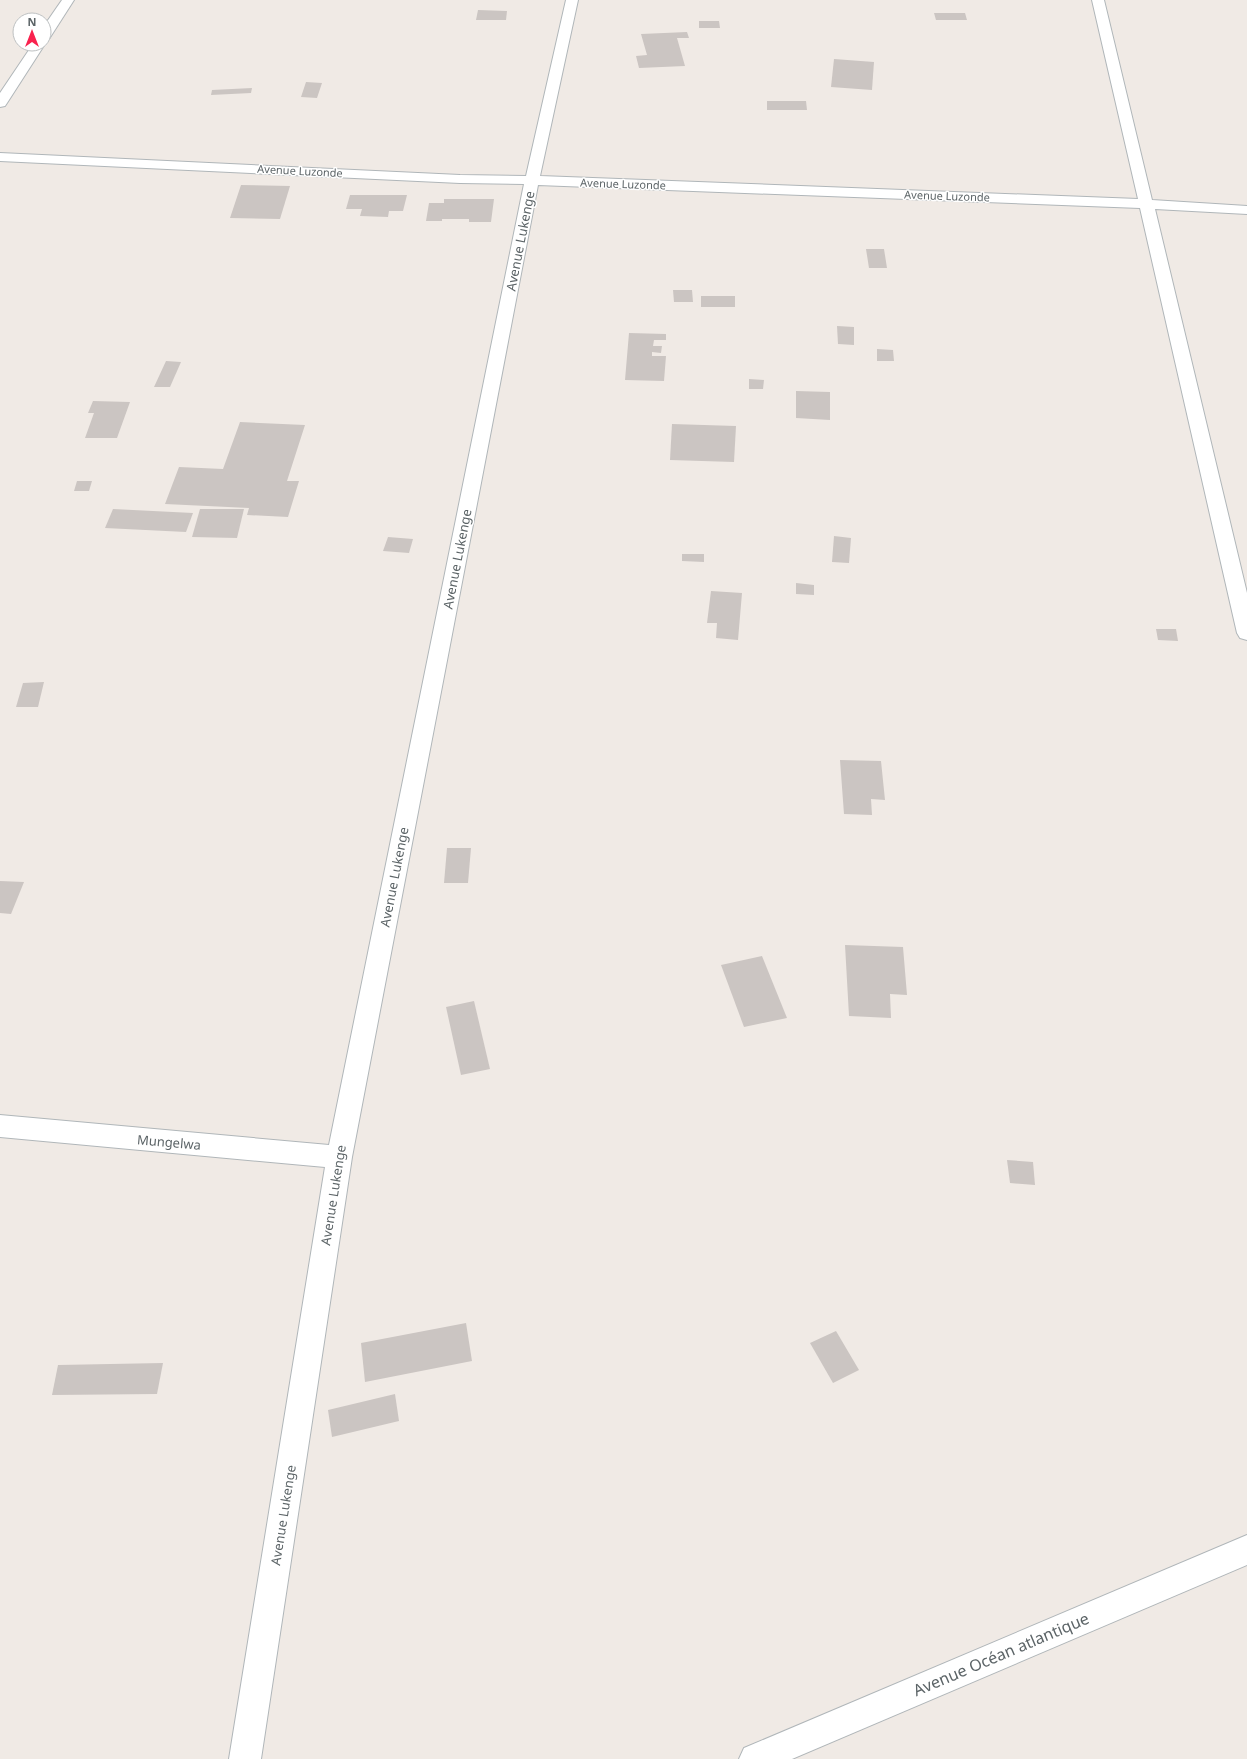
<svg xmlns="http://www.w3.org/2000/svg" width="1247" height="1759" font-family="'Noto Sans',sans-serif">
	<style>
		.building { fill: #cbc5c2 }
		.lines { fill: none; stroke-linecap: round; stroke-linejoin: round }
		.minor-casing { stroke: #b0b6b9; stroke-width: 2 }
		.minor { fill: #fff; fill-rule: evenodd }
		.labels { text-anchor: middle; stroke-width: 3; stroke-linejoin: round; paint-order: stroke }
		.far-street-label { font-size: 11px; fill: #5c6467; stroke: #fff }
		.street-label { font-size: 13px; fill: #5c6467; stroke: #fff }
		.near-street-label { font-size: 16px; fill: #5c6467; stroke: #fff }
	</style>
	<rect width="100%" height="100%" fill="#f0eae5"/>
	<g class="building">
		<polygon points="478,10 507,11 506,20 476,20"/>
		<polygon points="934,13 965,13 967,20 936,20"/>
		<polygon points="699,21 719,21 720,28 699,28"/>
		<polygon points="687,32 689,38 677,38 685,66 639,68 636,56 647,55 641,34"/>
		<polygon points="834,59 874,62 872,90 831,87"/>
		<polygon points="306,82 322,83 317,98 301,97"/>
		<polygon points="252,88 251,93 211,95 212,90"/>
		<polygon points="767,101 806,101 807,110 767,110"/>
		<polygon points="241,185 290,186 280,219 230,218"/>
		<polygon points="350,195 407,195 403,211 389,211 388,217 360,216 362,209 346,209"/>
		<polygon points="444,199 494,199 491,222 469,222 469,219 442,219 442,221 426,221 429,203 444,203"/>
		<polygon points="866,249 884,249 887,268 869,268"/>
		<polygon points="673,290 692,290 693,302 674,302"/>
		<rect x="701" y="296" width="34" height="11"/>
		<polygon points="837,326 854,327 854,345 838,344"/>
		<polygon points="629,333 666,334 666,340 654,340 653,346 662,346 661,353 652,352 652,356 666,356 664,381 625,380"/>
		<polygon points="877,349 893,350 894,361 877,361"/>
		<polygon points="166,361 181,362 170,387 154,387"/>
		<polygon points="749,379 764,380 763,389 749,389"/>
		<polygon points="796,391 830,392 830,420 796,418"/>
		<polygon points="93,401 130,402 117,438 85,438 94,413 88,413"/>
		<polygon points="240,422 305,425 287,481 299,481 288,517 247,515 249,508 165,504 179,467 223,469"/>
		<polygon points="672,424 736,426 734,462 670,460"/>
		<polygon points="77,481 92,481 89,491 74,491"/>
		<polygon points="113,509 193,513 186,532 105,528"/>
		<polygon points="200,509 244,509 237,538 192,537"/>
		<polygon points="834,536 851,538 849,563 832,562"/>
		<polygon points="388,537 413,539 409,553 383,551"/>
		<polygon points="682,554 704,554 704,562 682,561"/>
		<polygon points="796,583 814,585 814,595 796,594"/>
		<polygon points="711,591 742,593 738,640 716,638 717,623 707,623"/>
		<polygon points="1156,629 1176,629 1178,641 1158,640"/>
		<polygon points="44,682 38,707 16,707 23,683"/>
		<polygon points="840,760 881,761 885,800 871,799 872,815 844,814"/>
		<polygon points="447,848 471,848 468,883 444,883"/>
		<polygon points="0,881 24,882 11,914 0,913"/>
		<polygon points="845,945 903,947 907,995 890,994 891,1018 849,1016"/>
		<polygon points="762,956 787,1018 744,1027 721,965"/>
		<polygon points="474,1001 490,1069 461,1075 446,1007"/>
		<polygon points="1007,1160 1033,1162 1035,1185 1010,1183"/>
		<polygon points="466,1323 472,1361 365,1382 361,1343"/>
		<polygon points="836,1331 859,1370 833,1383 810,1343"/>
		<polygon points="163,1363 157,1394 52,1395 58,1365"/>
		<polygon points="395,1394 399,1421 332,1437 328,1410"/>
	</g>
	<g class="lines">
		<g class="minor-casing">
			<g id="minor">
				<polygon points="62,0 74,0 49,39 44,40 44,26"/>
				<polygon points="566,0 578,0 540,176 1138,199 1092,0 1104,0 1152,200 1247,206 1247,214 1155,209 1247,593 1247,640 1240,638 1237,633 1140,208 538,185 352,1157 261,1759 229,1759 325,1167 0,1137 0,1115 329,1145 524,184 460,183 0,161 0,153 460,175 526,176"/>
				<polygon points="44,42 45,44 7,103 5,106 0,107 0,93 33,44 44,44"/>
				<polygon points="1247,1535 1247,1565 792,1759 739,1759 744,1748"/>
			</g>
		</g>
		<use href="#minor" class="minor"/>
	</g>
	<g class="labels">
		<g class="far-street-label">
			<text transform="translate(300 171) rotate(3)" y="4">Avenue Luzonde</text>
			<text transform="translate(623 184) rotate(2)" y="4">Avenue Luzonde</text>
			<text transform="translate(947 196) rotate(2)" y="4">Avenue Luzonde</text>
		</g>
		<g class="street-label">
			<text transform="translate(520 241) rotate(-79)" y="5">Avenue Lukenge</text>
			<text transform="translate(457 559) rotate(-79)" y="5">Avenue Lukenge</text>
			<text transform="translate(394 877) rotate(-79)" y="5">Avenue Lukenge</text>
			<text transform="translate(169 1142) rotate(5)" y="5">Mungelwa</text>
			<text transform="translate(333 1195) rotate(-81)" y="5">Avenue Lukenge</text>
			<text transform="translate(283 1515) rotate(-81)" y="5">Avenue Lukenge</text>
		</g>
		<g class="near-street-label">
			<text transform="translate(1001 1654) rotate(-23)" y="6">Avenue Océan atlantique</text>
		</g>
	</g>
	<g transform="translate(32 32)"><circle r="19" fill="#ffffff" stroke="#bec1c2"/>
	<path d="M0-3L7 15L0 10L-7 15Z" fill="#f9224e"/>
	<text y="-6" font-size="11" font-weight="bold" text-anchor="middle" fill="#5c6467">N</text>
	</g>
</svg>
